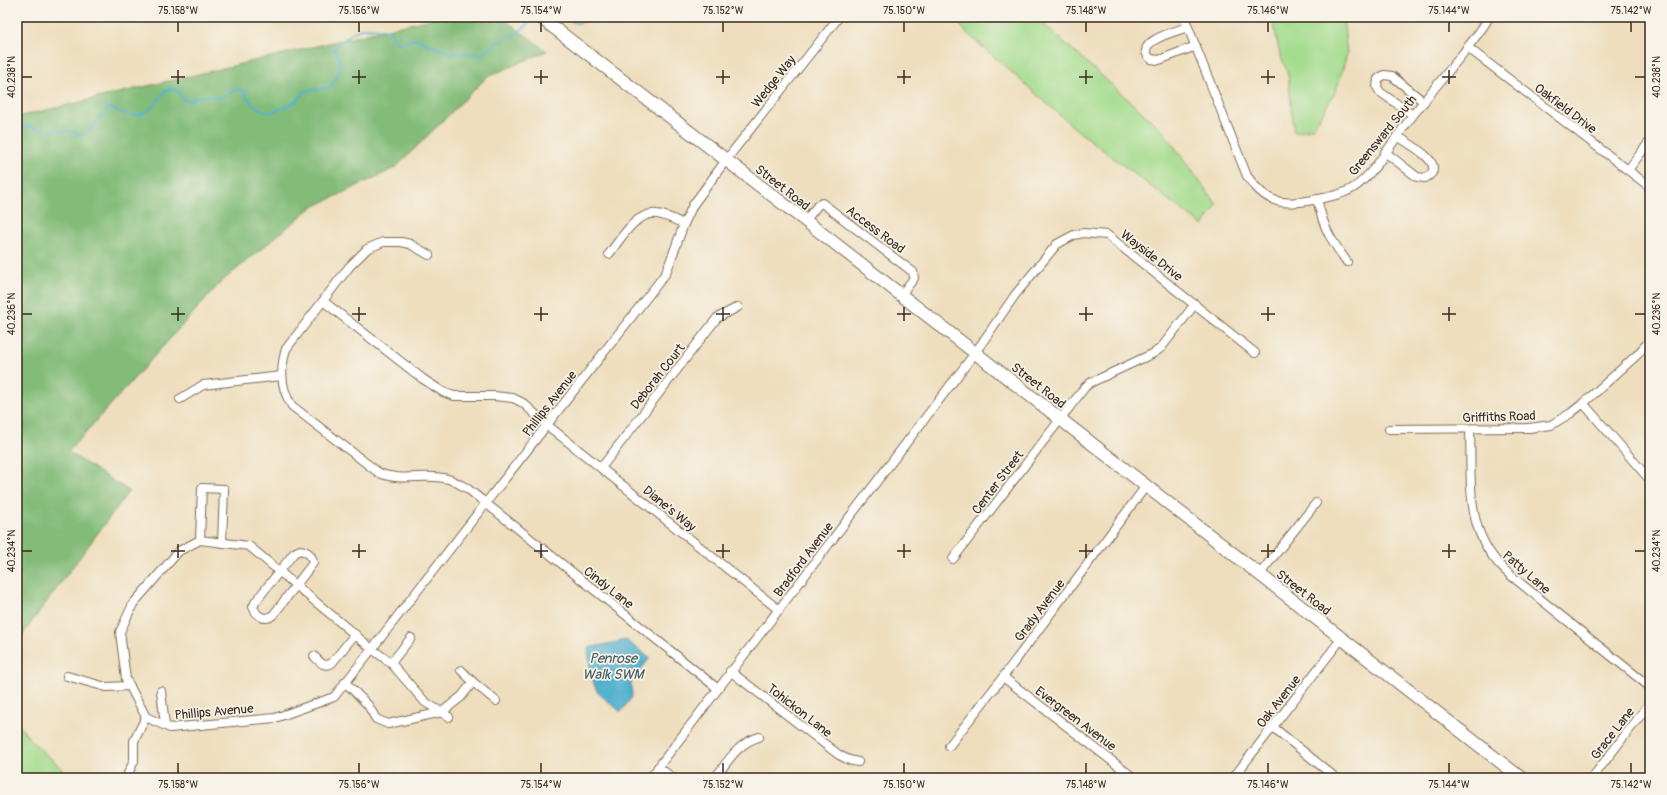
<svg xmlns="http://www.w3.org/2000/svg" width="1667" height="795" font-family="Pangolin,sans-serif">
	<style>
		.green { fill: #a4dc8e; stroke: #708356 }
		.forest { fill: #83bc79; stroke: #5f734c }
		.water { fill: #50b0cf; stroke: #466d76 }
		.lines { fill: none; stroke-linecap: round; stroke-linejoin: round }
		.stream { stroke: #50b0cf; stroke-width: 2 }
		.street-casing { stroke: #7a6956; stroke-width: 10 }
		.secondary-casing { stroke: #7a6956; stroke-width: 14 }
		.street { stroke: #fff; stroke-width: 8 }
		.secondary { stroke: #fff; stroke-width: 12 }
		.ticks { fill: none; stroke: #3b2a1e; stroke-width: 1.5 }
		.labels { text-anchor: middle; stroke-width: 3.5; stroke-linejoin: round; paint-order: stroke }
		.street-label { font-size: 13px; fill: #3b2a1e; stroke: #f7f3e8 }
		.water-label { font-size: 14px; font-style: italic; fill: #42595c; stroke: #f7f3e8 }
		.neatline { fill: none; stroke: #3b2a1e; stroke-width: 1.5 }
		.ticks-label { font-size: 10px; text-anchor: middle; fill: #3b2a1e }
	</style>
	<rect width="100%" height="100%" fill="#f7f3e8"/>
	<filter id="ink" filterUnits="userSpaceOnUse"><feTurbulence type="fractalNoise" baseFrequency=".025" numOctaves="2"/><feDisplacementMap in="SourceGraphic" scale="8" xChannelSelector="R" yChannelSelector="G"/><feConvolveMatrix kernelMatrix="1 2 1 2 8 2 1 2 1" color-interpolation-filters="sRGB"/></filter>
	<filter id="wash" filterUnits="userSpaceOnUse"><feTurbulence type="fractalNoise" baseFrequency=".012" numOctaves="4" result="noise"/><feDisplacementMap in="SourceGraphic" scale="16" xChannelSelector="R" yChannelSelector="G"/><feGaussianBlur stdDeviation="0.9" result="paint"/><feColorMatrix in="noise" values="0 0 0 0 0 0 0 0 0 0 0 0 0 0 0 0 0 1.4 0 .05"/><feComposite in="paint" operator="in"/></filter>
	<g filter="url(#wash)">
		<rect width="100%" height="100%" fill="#eedebe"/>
		<g class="green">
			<polygon points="953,17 1036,17 1163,131 1217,205 1203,226 1078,131 967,33"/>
			<polygon points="1272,17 1343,17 1347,54 1336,91 1313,128 1294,132 1288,74 1280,54"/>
			<polygon points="17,723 32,742 73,778 17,778"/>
		</g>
		<polygon class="forest" points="439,17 501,17 547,51 487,77 395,168 311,208 221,282 68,452 129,491 17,642 17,117"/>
		<polygon class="water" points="626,640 650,658 631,682 632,697 621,712 598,693 591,678 588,648"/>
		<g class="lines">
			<g class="stream">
				<path d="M564,17L576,23C581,23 587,19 592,19C610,21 617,29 634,17"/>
				<path d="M17,131L30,126C43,133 53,131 67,131C74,131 78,137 85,134C93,132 101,114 108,108H112C133,120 146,117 160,98C164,93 164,91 171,88L178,91L184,100L190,101L197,97L207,96L222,97L238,89L245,91C247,103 259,108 268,113C282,108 297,105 304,91L330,88C338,76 345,63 334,49L336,46C360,25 360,27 391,30L393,41C403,46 407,40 417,39L451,54L465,52L480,55L483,54L486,50L524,28L534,17"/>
			</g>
		</g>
	</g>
	<g filter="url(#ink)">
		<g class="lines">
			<g class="street-casing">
				<g id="street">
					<path d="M1184,17L1247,176C1269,207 1284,205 1319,199C1331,196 1343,195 1353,188C1373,176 1392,142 1407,123C1425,99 1445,76 1464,52C1472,41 1483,29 1489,17"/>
					<path d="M1188,27C1177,31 1131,42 1151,59L1159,60L1196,46"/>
					<polyline points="1467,47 1650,187"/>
					<polyline points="1413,115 1380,92 1377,87 1378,79 1384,75 1392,76 1424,102"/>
					<path d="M1385,152L1417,177L1425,178C1451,166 1408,143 1397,136"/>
					<polyline points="1628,170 1650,141"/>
					<path d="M1317,199C1324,229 1329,237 1347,262"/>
					<polyline points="805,221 818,205 822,203 913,272 914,278 901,295"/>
					<path d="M609,254C620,240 636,211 657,214C666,215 675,220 684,224"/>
					<path d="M429,255L410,244L401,242H383L367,249L349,267L286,349C280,369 280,388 292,406L379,473C404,483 425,472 448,479C455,481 461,485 468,489L717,688"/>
					<polyline points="323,301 423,379 443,392 454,396 494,396 513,398 523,403 547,425 779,610"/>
					<polyline points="180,399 203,385 281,376"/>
					<polyline points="1583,403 1650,480"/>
					<polyline points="1389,429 1529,428 1551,425 1571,413 1586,401 1637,355 1650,340"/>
					<path d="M1470,429C1472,484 1463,534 1509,574L1650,687"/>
					<polyline points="601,468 717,318 738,307"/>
					<polyline points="200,540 202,488 224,489 222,543"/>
					<path d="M300,550C307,551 312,555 313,563L274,614C266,622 257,617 253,607L256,601L294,553Z"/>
					<polyline points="953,559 1085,387 1090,383 1154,353 1161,348 1195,304"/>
					<polyline points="1259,575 1316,503"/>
					<path d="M314,656C320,662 324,668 332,663L355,634"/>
					<polyline points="391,663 411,638"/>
					<polyline points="461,670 473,682 496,701"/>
					<polyline points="730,671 839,755 849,760 858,762"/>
					<polyline points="67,676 106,687 130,686"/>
					<polyline points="1003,677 1134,778"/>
					<polyline points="345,682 368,705 376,719 388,724 442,712 461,697 473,682"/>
					<polyline points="161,691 165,725"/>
					<polyline points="449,717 425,702 391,663 372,649 249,546 200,540 179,551 133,604 120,632 126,679 146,717 170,728 275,718 334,697 372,649 485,504 666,273 684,224 693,205 726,160 839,17"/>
					<polyline points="1273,727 1336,778"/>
					<polyline points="949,746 1003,677 1146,486"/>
					<polyline points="658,767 673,778"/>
					<polyline points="126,778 134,761 134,741 146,717"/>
					<polyline points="650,778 975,353 1015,295 1057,244 1074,235 1083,233 1107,235 1255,353"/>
					<path d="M715,778C728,761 738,743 759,737"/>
					<polyline points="1233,778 1342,638"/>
					<polyline points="1592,778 1650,703"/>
				</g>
			</g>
			<g class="secondary-casing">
				<polyline id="secondary" points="540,17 833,242 1521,778"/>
			</g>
			<use href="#street" class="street"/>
			<use href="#secondary" class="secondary"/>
		</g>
	</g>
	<path class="ticks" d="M178,22V32M359,22V32M541,22V32M723,22V32M904,22V32M1086,22V32M1268,22V32M1449,22V32M1631,22V32M178,70V84M359,70V84M541,70V84M723,70V84M904,70V84M1086,70V84M1268,70V84M1449,70V84M22,77H32M171,77H185M352,77H366M534,77H548M716,77H730M897,77H911M1079,77H1093M1261,77H1275M1442,77H1456M1635,77H1645M178,307V321M359,307V321M541,307V321M723,307V321M904,307V321M1086,307V321M1268,307V321M1449,307V321M22,314H32M171,314H185M352,314H366M534,314H548M716,314H730M897,314H911M1079,314H1093M1261,314H1275M1442,314H1456M1635,314H1645M178,544V558M359,544V558M541,544V558M723,544V558M904,544V558M1086,544V558M1268,544V558M1449,544V558M22,551H32M171,551H185M352,551H366M534,551H548M716,551H730M897,551H911M1079,551H1093M1261,551H1275M1442,551H1456M1635,551H1645M178,763V773M359,763V773M541,763V773M723,763V773M904,763V773M1086,763V773M1268,763V773M1449,763V773M1631,763V773"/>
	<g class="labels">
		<g class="street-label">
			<text transform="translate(773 81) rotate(-52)" y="5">Wedge Way</text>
			<text transform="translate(1566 108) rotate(37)" y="5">Oakfield Drive</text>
			<text transform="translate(1382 135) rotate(-51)" y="5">Greensward South</text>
			<text transform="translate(783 187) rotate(38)" y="5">Street Road</text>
			<text transform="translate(876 229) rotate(37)" y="5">Access Road</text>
			<text transform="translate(1152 255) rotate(38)" y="5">Wayside Drive</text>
			<text transform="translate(657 376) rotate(-52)" y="5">Deborah Court</text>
			<text transform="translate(1039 385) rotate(38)" y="5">Street Road</text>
			<text transform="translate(549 403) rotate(-52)" y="5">Phillips Avenue</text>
			<text transform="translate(1499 416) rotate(-2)" y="5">Griffiths Road</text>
			<text transform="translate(997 482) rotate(-53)" y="5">Center Street</text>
			<text transform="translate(670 508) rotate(39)" y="5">Diane's Way</text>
			<text transform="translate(803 559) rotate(-53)" y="5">Bradford Avenue</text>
			<text transform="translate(1527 572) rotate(41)" y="5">Patty Lane</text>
			<text transform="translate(609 587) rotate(38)" y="5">Cindy Lane</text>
			<text transform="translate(1304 592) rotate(38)" y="5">Street Road</text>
			<text transform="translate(1039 610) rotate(-53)" y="5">Grady Avenue</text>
			<text transform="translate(1278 701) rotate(-52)" y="5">Oak Avenue</text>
			<text transform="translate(800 710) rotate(38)" y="5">Tohickon Lane</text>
			<text transform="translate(214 711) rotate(-5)" y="5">Phillips Avenue</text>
			<text transform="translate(1076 718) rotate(37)" y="5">Evergreen Avenue</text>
			<text transform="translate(1612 733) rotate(-52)" y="5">Grace Lane</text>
		</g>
		<g class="water-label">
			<text x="613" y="663">Penrose<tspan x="613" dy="16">Walk SWM</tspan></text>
		</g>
	</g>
	<rect width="1667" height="795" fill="none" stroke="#f7f3e8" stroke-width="44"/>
	<rect x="22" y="22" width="1623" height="751" class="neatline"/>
	<g class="ticks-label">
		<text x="178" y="14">75.158°W</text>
		<text x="359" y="14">75.156°W</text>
		<text x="541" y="14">75.154°W</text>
		<text x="723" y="14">75.152°W</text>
		<text x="904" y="14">75.150°W</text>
		<text x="1086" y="14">75.148°W</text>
		<text x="1268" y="14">75.146°W</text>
		<text x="1449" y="14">75.144°W</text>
		<text x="1631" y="14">75.142°W</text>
		<text transform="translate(11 77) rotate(-90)" y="4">40.238°N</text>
		<text transform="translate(1656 77) rotate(-90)" y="4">40.238°N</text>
		<text transform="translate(11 314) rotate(-90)" y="4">40.236°N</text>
		<text transform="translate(1656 314) rotate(-90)" y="4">40.236°N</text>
		<text transform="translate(11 551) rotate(-90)" y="4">40.234°N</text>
		<text transform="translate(1656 551) rotate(-90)" y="4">40.234°N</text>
		<text x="178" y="788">75.158°W</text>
		<text x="359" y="788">75.156°W</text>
		<text x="541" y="788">75.154°W</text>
		<text x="723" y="788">75.152°W</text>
		<text x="904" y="788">75.150°W</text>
		<text x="1086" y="788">75.148°W</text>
		<text x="1268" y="788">75.146°W</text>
		<text x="1449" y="788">75.144°W</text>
		<text x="1631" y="788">75.142°W</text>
	</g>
</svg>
